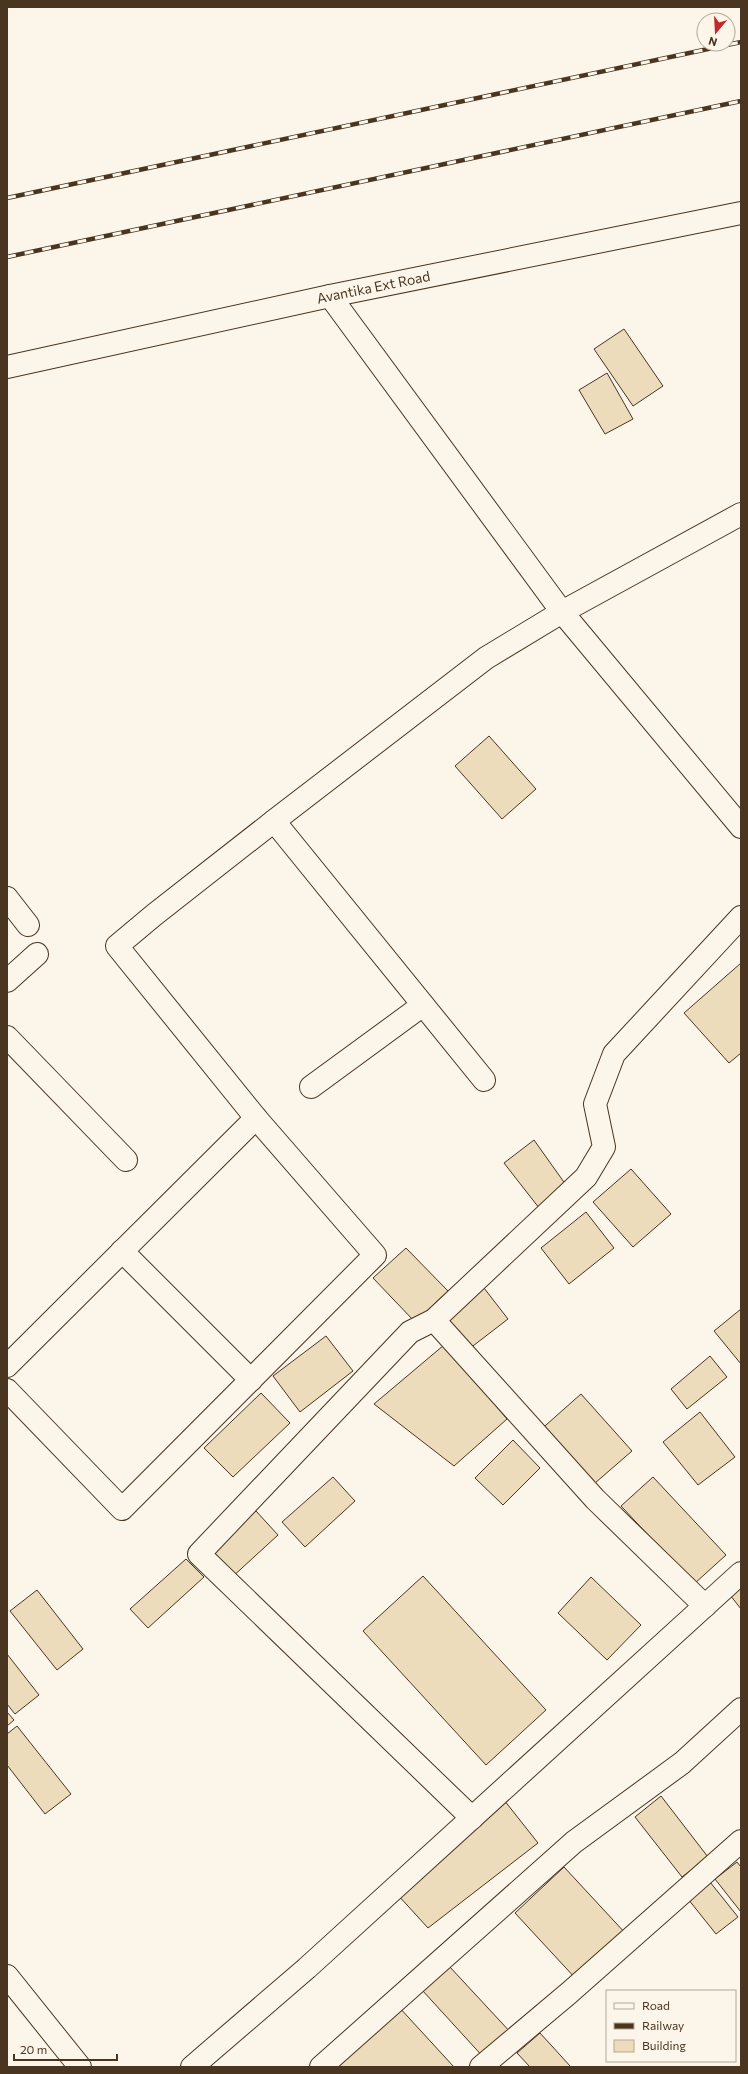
<svg xmlns="http://www.w3.org/2000/svg" width="748" height="2074" font-family="Commissioner,sans-serif">
	<style>
		.building { fill: #ecdcbc; stroke: #4a3520 }
		.lines { fill: none; stroke-linecap: round; stroke-linejoin: round }
		.minor-casing { stroke: #4a3520; stroke-width: 24 }
		.minor { stroke: #fbf6e9; stroke-width: 22 }
		.rail-casing { stroke: #4a3520; stroke-width: 4.5 }
		.rail { stroke: #fbf6e9; stroke-width: 3; stroke-dasharray: 9; stroke-linecap: butt }
		.labels { text-anchor: middle; stroke-width: 3; stroke-linejoin: round; paint-order: stroke }
		.street-label { font-size: 14px; fill: #4a3520; stroke: #fbf6e9 }
	</style>
	<rect width="100%" height="100%" fill="#fbf6e9"/>
	<g class="building">
		<polygon points="624,329 663,386 633,406 594,349"/>
		<polygon points="607,373 633,419 605,434 579,390"/>
		<polygon points="489,736 536,789 502,819 455,766"/>
		<polygon points="741,963 741,1053 729,1063 684,1013"/>
		<polygon points="534,1140 566,1185 543,1213 504,1163"/>
		<polygon points="631,1169 671,1214 633,1247 593,1202"/>
		<polygon points="586,1212 614,1248 569,1284 541,1248"/>
		<polygon points="406,1248 448,1291 415,1322 373,1278"/>
		<polygon points="484,1288 508,1319 469,1349 445,1317"/>
		<polygon points="741,1309 741,1364 714,1331"/>
		<polygon points="326,1336 353,1371 300,1412 273,1376"/>
		<polygon points="444,1345 507,1419 454,1466 374,1404"/>
		<polygon points="710,1356 727,1377 687,1409 671,1389"/>
		<polygon points="261,1393 290,1423 233,1477 204,1448"/>
		<polygon points="581,1394 632,1451 587,1490 537,1433"/>
		<polygon points="700,1412 735,1457 698,1485 663,1442"/>
		<polygon points="513,1440 540,1468 503,1505 475,1478"/>
		<polygon points="333,1477 355,1501 305,1547 282,1522"/>
		<polygon points="653,1477 726,1555 694,1584 621,1506"/>
		<polygon points="256,1511 278,1535 230,1579 208,1555"/>
		<polygon points="186,1559 204,1577 148,1628 130,1609"/>
		<polygon points="423,1576 546,1710 486,1765 363,1631"/>
		<polygon points="591,1577 641,1625 607,1660 558,1613"/>
		<polygon points="741,1586 741,1609 730,1595"/>
		<polygon points="37,1590 83,1649 57,1670 10,1611"/>
		<polygon points="7,1654 39,1695 15,1714 7,1704"/>
		<polygon points="7,1712 14,1720 7,1726"/>
		<polygon points="17,1726 71,1794 45,1814 7,1765 7,1734"/>
		<polygon points="661,1796 708,1857 682,1877 635,1817"/>
		<polygon points="504,1800 538,1843 428,1928 397,1894"/>
		<polygon points="737,1862 741,1867 741,1912 715,1879"/>
		<polygon points="564,1867 627,1935 577,1980 515,1913"/>
		<polygon points="710,1882 738,1917 716,1934 688,1899"/>
		<polygon points="449,1966 513,2035 486,2060 422,1990"/>
		<polygon points="398,2006 454,2067 330,2067"/>
		<polygon points="540,2033 571,2067 530,2067 517,2053"/>
	</g>
	<g class="lines">
		<g class="minor-casing">
			<g id="minor">
				<polyline points="330,296 562,612 741,827"/>
				<path id="s1" d="M7,367L330,296L741,213"/>
				<polyline points="274,821 484,1080"/>
				<polyline points="7,898 28,925"/>
				<polyline points="7,981 37,954"/>
				<polyline points="7,1037 126,1160"/>
				<polyline points="311,1087 423,1005"/>
				<polyline points="122,1251 251,1380"/>
				<polyline points="434,1320 595,1499 705,1606"/>
				<polyline points="7,1366 256,1118"/>
				<polyline points="7,1390 122,1509 375,1255 256,1118 117,946 154,915 274,821 486,658 562,612 741,514"/>
				<polyline points="472,1818 199,1554 410,1332 434,1320 586,1177 604,1147 595,1104 614,1054 741,917"/>
				<polyline points="7,1976 80,2067"/>
				<polyline points="192,2067 307,1968 741,1573"/>
				<polyline points="321,2067 574,1842 682,1763 741,1709"/>
				<polyline points="481,2067 569,1993 741,1841"/>
			</g>
		</g>
		<use href="#minor" class="minor"/>
		<g class="rail-casing">
			<g id="rail">
				<polyline points="7,198 741,42"/>
				<polyline points="7,257 741,101"/>
			</g>
		</g>
		<use href="#rail" class="rail"/>
	</g>
	<g class="labels">
		<g class="street-label">
			<text dy="5" stroke="none"><textPath href="#s1" startOffset="375">Avantika Ext Road</textPath></text>
		</g>
	</g>
	<rect width="748" height="2074" fill="none" stroke="#4a3520" stroke-width="16"/>
	<rect x="606" y="1990" width="130" height="72" fill="#fbf6e9" stroke="#b4a999"/>
	<rect x="614" y="2003" width="20" height="6" fill="#fbf6e9" stroke="#b4a999"/>
	<text x="642" y="2010" font-size="12" fill="#4a3520">Road</text>
	<rect x="614" y="2023" width="20" height="6" fill="#4a3520" stroke="#b4a999"/>
	<text x="642" y="2030" font-size="12" fill="#4a3520">Railway</text>
	<rect x="614" y="2040" width="20" height="12" fill="#ecdcbc" stroke="#b4a999"/>
	<text x="642" y="2050" font-size="12" fill="#4a3520">Building</text>
	<g transform="translate(716 32) rotate(198)"><circle r="19" fill="#fbf6e9" stroke="#b4a999"/>
	<path d="M0-3L7 15L0 10L-7 15Z" fill="#c62828"/>
	<text y="-6" font-size="11" font-weight="bold" text-anchor="middle" fill="#4a3520">N</text>
	</g>
	<path d="M14 2054v6h103v-6" fill="none" stroke="#4a3520" stroke-width="2"/>
	<text x="20" y="2054" font-size="12" fill="#4a3520" stroke="#fbf6e9" stroke-width="3" paint-order="stroke">20 m</text>
</svg>
